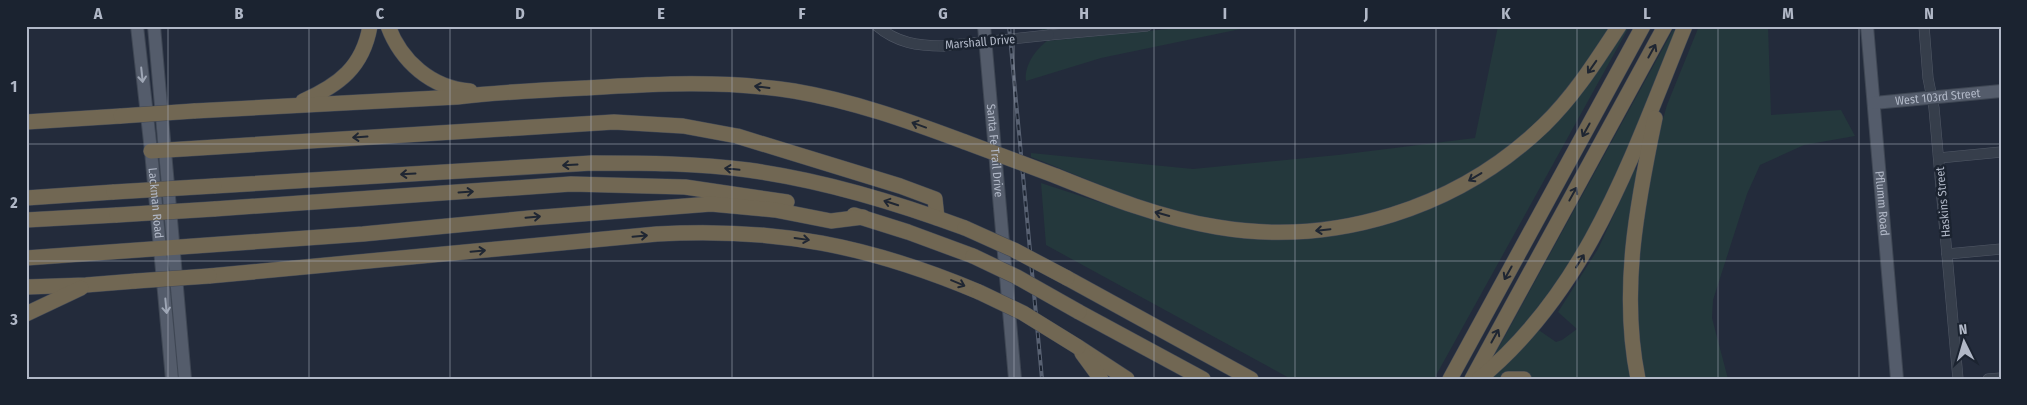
<svg xmlns="http://www.w3.org/2000/svg" width="2027" height="405" font-family="'Fira Sans Condensed',sans-serif">
	<style>
		.green { fill: #24383c }
		.lines { fill: none; stroke-linecap: round; stroke-linejoin: round }
		.minor-casing { stroke: #515866; stroke-width: 11 }
		.major-casing { stroke: #3f4754; stroke-width: 14 }
		.highway-casing { stroke: #414856; stroke-width: 16 }
		.minor { stroke: #363e4b; stroke-width: 10 }
		.major { stroke: #545c6b; stroke-width: 12 }
		.highway { stroke: #716753; stroke-width: 15 }
		.rail-casing { stroke: #586172; stroke-width: 4 }
		.rail { stroke: #1b2330; stroke-width: 2; stroke-dasharray: 5.5; stroke-linecap: butt }
		.minor-bridge-casing { stroke: #515866; stroke-width: 11; stroke-linecap: butt }
		.highway-bridge-casing { stroke: #414856; stroke-width: 16; stroke-linecap: butt }
		.minor-bridge { stroke: #363e4b; stroke-width: 10 }
		.highway-bridge { stroke: #716753; stroke-width: 15 }
		.oneway { stroke: #1f2632 }
		.oneway2 { stroke: #9ea6b5 }
		.grid { fill: none; stroke: #b1b8c7; stroke-width: 1; stroke-opacity: 0.55 }
		.labels { text-anchor: middle; stroke-width: 5; stroke-linejoin: round; paint-order: stroke }
		.street-label { font-size: 12px; fill: #b1b8c7; stroke: #1b2330 }
		.neatline { fill: none; stroke: #b1b8c7; stroke-width: 2 }
		.grid-label { font-size: 16px; text-anchor: middle; font-weight: bold; fill: #b1b8c7 }
	</style>
	<rect width="100%" height="100%" fill="#232b3b"/>
	<g class="green">
		<polygon points="1039,26 1086,26 1042,30"/>
		<path d="M1198,26H1255L1101,58L1026,81C1024,66 1035,50 1047,41Z"/>
		<path d="M1498,26H1612C1590,58 1569,93 1541,120C1459,200 1338,238 1225,222C1158,213 1094,181 1031,157V153L1193,169L1338,155L1475,138Z"/>
		<polygon points="1625,26 1629,27 1434,379 1291,379 1046,245 1041,183 1148,218 1209,232 1248,238 1281,239 1316,237 1373,228 1405,217 1491,174"/>
		<polygon points="1699,26 1768,26 1771,115 1841,110 1855,136 1804,145 1760,165 1747,194 1713,300 1712,318 1728,379 1645,379 1636,321 1638,252 1657,140 1667,105"/>
		<path d="M1673,30L1677,31L1602,211L1589,236L1530,324L1556,342L1562,340L1577,329L1558,312L1598,249L1635,169L1639,171L1632,379H1539C1523,373 1506,375 1490,379L1489,365Z"/>
	</g>
	<g class="lines">
		<g class="minor-casing">
			<g id="minor">
				<path d="M877,26C897,43 918,46 943,46"/>
				<polyline points="1924,26 1928,78 1934,108 1958,379"/>
				<polyline points="1049,35 1147,26"/>
				<polyline points="1939,158 2001,152"/>
				<polyline points="1947,254 2001,249"/>
				<polyline points="1988,379 2001,378"/>
			</g>
		</g>
		<g class="major-casing">
			<g id="major">
				<path id="s1" d="M137,26L151,151L172,379"/>
				<polyline points="154,26 185,379"/>
				<path id="s2" d="M984,26L1015,379"/>
				<path id="s3" d="M1867,26L1897,379"/>
				<path id="s4" d="M1874,103L2001,91"/>
			</g>
		</g>
		<g class="highway-casing">
			<g id="highway">
				<path d="M388,26C401,61 431,88 470,91"/>
				<path d="M303,101C339,85 363,67 370,26"/>
				<path d="M194,111L457,97C499,92 542,90 585,88C655,84 724,80 794,91C853,101 909,121 965,142"/>
				<polyline points="26,122 121,116"/>
				<polyline points="151,151 614,122 683,126 737,136 900,186 935,199 937,218"/>
				<path d="M1056,176C1108,197 1161,218 1217,227C1335,247 1458,208 1544,125C1574,96 1596,61 1619,26"/>
				<path d="M214,186L592,163C644,163 696,163 748,170C822,180 895,202 965,228"/>
				<polyline points="26,198 114,192"/>
				<polyline points="214,209 571,184 685,187 787,202"/>
				<polyline points="854,215 908,232 973,256"/>
				<polyline points="26,220 117,215"/>
				<polyline points="26,258 363,234 530,218 711,204 775,210 831,221 863,217"/>
				<path d="M209,276L657,234C776,227 870,246 979,292"/>
				<polyline points="1067,278 1251,379"/>
				<polyline points="26,287 86,285 136,281"/>
				<polyline points="1079,312 1203,379"/>
				<polyline points="26,314 81,288"/>
				<polyline points="1078,347 1127,379"/>
				<polyline points="1082,353 1101,379"/>
				<polyline points="1450,379 1643,26"/>
				<polyline points="1472,379 1665,26"/>
				<path d="M1479,379C1589,289 1633,153 1685,26"/>
				<polyline points="1508,379 1524,379"/>
				<path d="M1638,379C1620,291 1637,204 1655,118"/>
			</g>
		</g>
		<use href="#minor" class="minor"/>
		<use href="#major" class="major"/>
		<use href="#highway" class="highway"/>
		<g class="rail-casing">
			<polyline id="rail" points="1009,26 1042,379"/>
		</g>
		<use href="#rail" class="rail"/>
		<g class="minor-bridge-casing">
			<polyline id="minor-bridge" points="943,46 1049,35"/>
		</g>
		<g class="highway-bridge-casing">
			<g id="highway-bridge">
				<polyline points="121,116 194,111"/>
				<polyline points="965,142 1056,176"/>
				<polyline points="114,192 214,186"/>
				<polyline points="117,215 214,209"/>
				<polyline points="965,228 1014,250 1067,278"/>
				<polyline points="973,256 1017,277 1079,312"/>
				<polyline points="136,281 209,276"/>
				<polyline points="979,292 1023,313 1078,347"/>
			</g>
		</g>
		<use href="#minor-bridge" class="minor-bridge"/>
		<use href="#highway-bridge" class="highway-bridge"/>
	</g>
	<defs><path id="oneway-shaft" d="M-6 0H5M1.5-3L5.5 0L1.5 3" fill="none" stroke-width="1.6" stroke-linecap="round" stroke-linejoin="round" transform="scale(1.25)"/></defs>
	<g class="oneway">
		<use href="#oneway-shaft" transform="translate(1652 51) rotate(-61)"/>
		<use href="#oneway-shaft" transform="translate(1592 67) rotate(125)"/>
		<use href="#oneway-shaft" transform="translate(762 87) rotate(-173)"/>
		<use href="#oneway-shaft" transform="translate(919 125) rotate(-160)"/>
		<use href="#oneway-shaft" transform="translate(1586 130) rotate(119)"/>
		<use href="#oneway-shaft" transform="translate(360 137) rotate(176)"/>
		<use href="#oneway-shaft" transform="translate(570 165) rotate(177)"/>
		<use href="#oneway-shaft" transform="translate(732 169) rotate(-174)"/>
		<use href="#oneway-shaft" transform="translate(408 174) rotate(177)"/>
		<use href="#oneway-shaft" transform="translate(1475 177) rotate(149)"/>
		<use href="#oneway-shaft" transform="translate(466 192) rotate(-4)"/>
		<use href="#oneway-shaft" transform="translate(1573 194) rotate(-61)"/>
		<use href="#oneway-shaft" transform="translate(891 203) rotate(-162)"/>
		<use href="#oneway-shaft" transform="translate(1162 214) rotate(-164)"/>
		<use href="#oneway-shaft" transform="translate(533 217) rotate(-5)"/>
		<use href="#oneway-shaft" transform="translate(1323 230) rotate(174)"/>
		<use href="#oneway-shaft" transform="translate(640 236) rotate(-5)"/>
		<use href="#oneway-shaft" transform="translate(802 239) rotate(8)"/>
		<use href="#oneway-shaft" transform="translate(478 251) rotate(-5)"/>
		<use href="#oneway-shaft" transform="translate(1580 261) rotate(-58)"/>
		<use href="#oneway-shaft" transform="translate(1508 273) rotate(119)"/>
		<use href="#oneway-shaft" transform="translate(958 283) rotate(23)"/>
		<use href="#oneway-shaft" transform="translate(1495 336) rotate(-61)"/>
	</g>
	<g class="oneway2">
		<use href="#oneway-shaft" transform="translate(142 75) rotate(84)"/>
		<use href="#oneway-shaft" transform="translate(166 306) rotate(85)"/>
	</g>
	<path class="grid" d="M168,26V379M309,26V379M450,26V379M591,26V379M732,26V379M873,26V379M1014,26V379M1154,26V379M1295,26V379M1436,26V379M1577,26V379M1718,26V379M1859,26V379M26,144H2001M26,261H2001"/>
	<g class="labels">
		<g class="street-label">
			<text transform="translate(980 42) rotate(-5)" y="4">Marshall Drive</text>
			<text dy="4" stroke="none"><textPath href="#s4" startOffset="64">West 103rd Street</textPath></text>
			<text dy="4" stroke="none"><textPath href="#s2" startOffset="125">Santa Fe Trail Drive</textPath></text>
			<text dy="4" stroke="none"><textPath href="#s1" startOffset="178">Lackman Road</textPath></text>
			<text dy="4" stroke="none"><textPath href="#s3" startOffset="178">Pflumm Road</textPath></text>
			<text transform="translate(1943 202) rotate(-95)" y="4">Haskins Street</text>
		</g>
	</g>
	<rect width="2027" height="405" fill="none" stroke="#1b2330" stroke-width="55"/>
	<g transform="translate(1964 342) rotate(355)" stroke="#1b2330" stroke-width="4" paint-order="stroke">
	<path d="M0-4L9 19L0 12L-9 19Z" fill="#b1b8c7"/>
	<text y="-8" font-size="14" font-weight="bold" text-anchor="middle" fill="#b1b8c7">N</text>
	</g>
	<rect x="28" y="28" width="1972" height="350" class="neatline"/>
	<g class="grid-label">
		<text x="98" y="19">A</text>
		<text x="239" y="19">B</text>
		<text x="380" y="19">C</text>
		<text x="520" y="19">D</text>
		<text x="661" y="19">E</text>
		<text x="802" y="19">F</text>
		<text x="943" y="19">G</text>
		<text x="1084" y="19">H</text>
		<text x="1225" y="19">I</text>
		<text x="1366" y="19">J</text>
		<text x="1506" y="19">K</text>
		<text x="1647" y="19">L</text>
		<text x="1788" y="19">M</text>
		<text x="1929" y="19">N</text>
		<text x="14" y="92">1</text>
		<text x="14" y="208">2</text>
		<text x="14" y="325">3</text>
	</g>
</svg>
